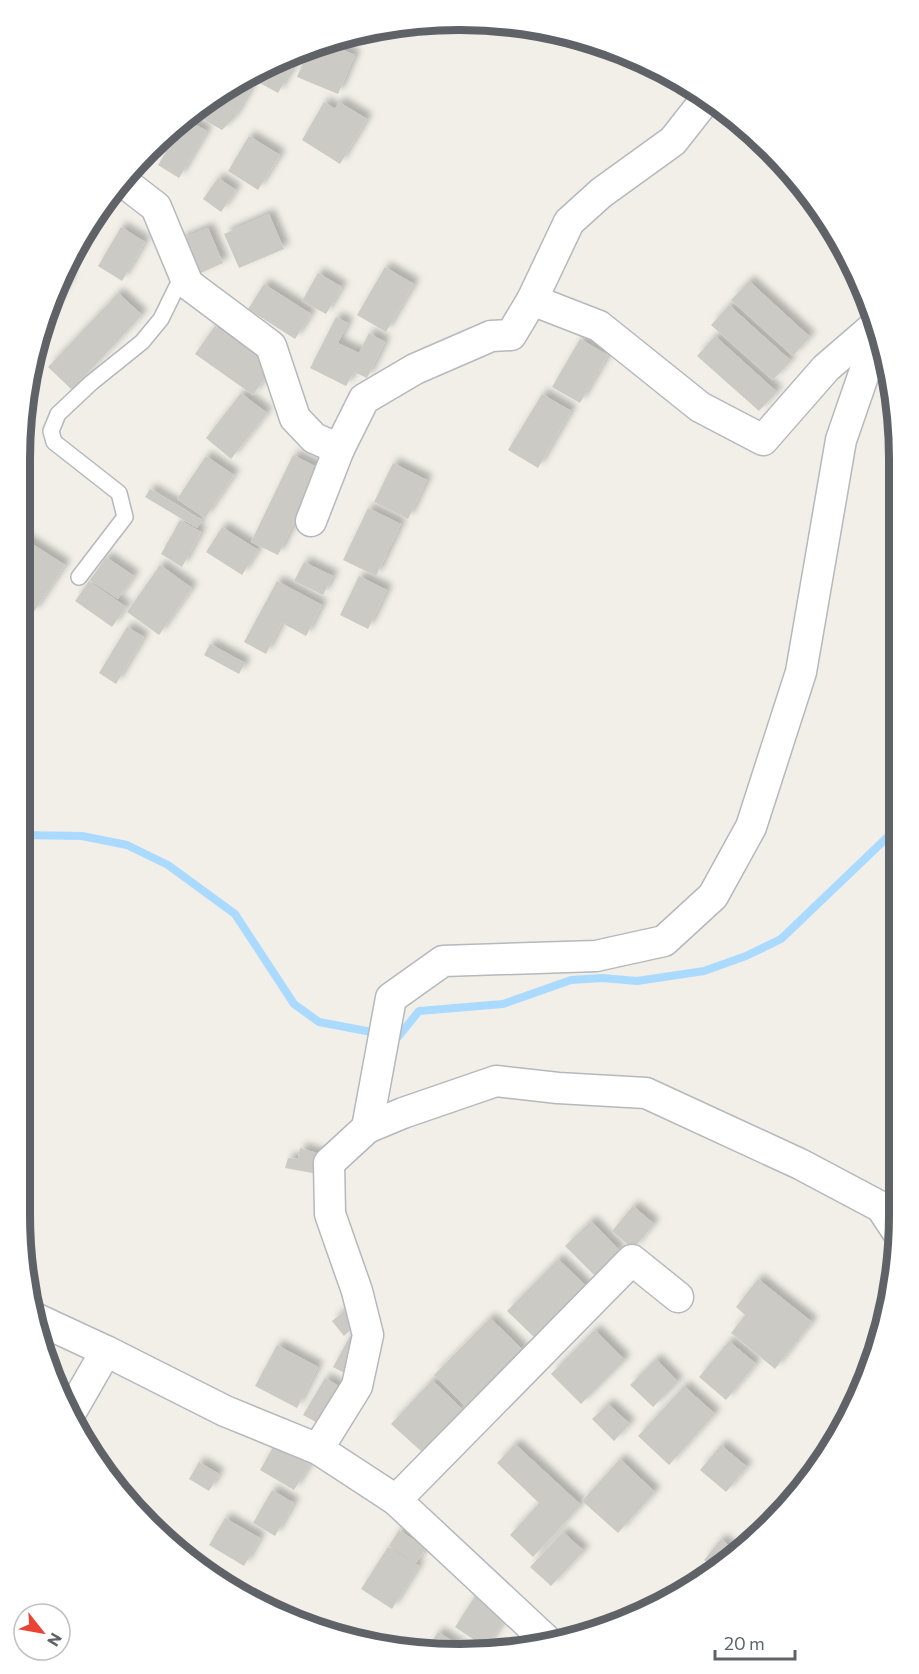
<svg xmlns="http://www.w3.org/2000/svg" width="919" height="1674" font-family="Commissioner,sans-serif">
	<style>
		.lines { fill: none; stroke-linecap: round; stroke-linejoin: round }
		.stream { stroke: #aadaff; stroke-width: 8 }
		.building { fill: #cccac5; filter: url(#shadow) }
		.lane-casing { stroke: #b5b8bc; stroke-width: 18 }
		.street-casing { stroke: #b5b8bc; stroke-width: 33 }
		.lane { stroke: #fff; stroke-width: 15 }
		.street { stroke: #fff; stroke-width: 30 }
		.rim { fill: none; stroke: #5f6368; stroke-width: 8 }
	</style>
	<defs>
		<filter id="shadow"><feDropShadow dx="5.5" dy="-5.5" stdDeviation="3" flood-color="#0004"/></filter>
	</defs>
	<rect width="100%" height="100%" fill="#f1efe8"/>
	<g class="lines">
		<polyline class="stream" points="20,835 82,836 127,845 168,865 235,914 294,1004 319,1022 398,1037 419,1011 503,1004 571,980 602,978 637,981 704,971 746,956 781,939 897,828"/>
	</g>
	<g class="building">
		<polygon points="325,42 355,55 338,94 297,77 309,48"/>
		<polygon points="290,56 297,60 278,93 247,76 265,65"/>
		<polygon points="237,82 250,90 234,118 222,130 190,112"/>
		<polygon points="324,102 335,109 339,102 367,119 340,164 302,140"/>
		<polygon points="185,119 207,131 179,178 158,165"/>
		<polygon points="249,136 280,155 258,190 228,171"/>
		<polygon points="218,178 236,190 221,212 203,199"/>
		<polygon points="269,214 284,249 239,268 224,234"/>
		<polygon points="121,227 145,242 122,281 98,266"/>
		<polygon points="208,228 223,263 194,276 179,240"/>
		<polygon points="385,267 414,284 386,332 357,315"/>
		<polygon points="318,273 342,287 326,314 302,301"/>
		<polygon points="63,274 70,279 50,312 47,310"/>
		<polygon points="749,281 810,337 793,356 731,300"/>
		<polygon points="264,284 311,314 295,339 248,309"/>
		<polygon points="118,293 142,315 72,390 48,367"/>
		<polygon points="729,305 791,361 773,380 711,325"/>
		<polygon points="336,317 348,323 338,343 359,353 369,333 385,342 367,378 354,372 346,386 310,368"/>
		<polygon points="215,326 273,367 253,395 195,354"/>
		<polygon points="715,336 777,392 759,411 697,356"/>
		<polygon points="580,339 608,355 580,403 552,387"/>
		<polygon points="241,393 267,413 231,459 206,438"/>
		<polygon points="542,394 571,411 538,468 508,450"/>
		<polygon points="293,455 321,469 278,555 251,542"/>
		<polygon points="206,456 234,475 205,518 177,499"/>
		<polygon points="393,463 427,480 408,519 374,502"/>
		<polygon points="150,489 202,520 197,528 145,497"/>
		<polygon points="368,508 401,524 376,576 343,560"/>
		<polygon points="180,520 201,532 182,567 161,554"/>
		<polygon points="222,527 258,550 242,575 206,552"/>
		<polygon points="20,536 65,565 33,613 20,604"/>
		<polygon points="106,557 134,576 118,599 90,580"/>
		<polygon points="304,562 333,576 323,595 294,581"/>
		<polygon points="160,565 192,588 159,635 127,612"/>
		<polygon points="359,576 387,590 368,629 340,615"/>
		<polygon points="89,581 126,607 112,627 75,601"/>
		<polygon points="277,581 322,605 306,636 282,623 266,654 244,642"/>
		<polygon points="127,627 144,637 116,684 99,673"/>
		<polygon points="210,644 245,663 239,674 204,655"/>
		<polygon points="300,1148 327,1156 323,1175 285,1168 288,1158 298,1159"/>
		<polygon points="633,1206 654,1224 633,1249 612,1231"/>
		<polygon points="591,1221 620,1251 595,1276 565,1246"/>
		<polygon points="558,1259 588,1288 537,1340 507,1311"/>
		<polygon points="758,1279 812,1322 775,1369 731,1333 745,1315 736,1307"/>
		<polygon points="352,1305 359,1322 344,1336 332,1321"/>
		<polygon points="490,1318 524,1351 468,1409 434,1375"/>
		<polygon points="595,1330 625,1360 581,1404 551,1374"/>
		<polygon points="350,1336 361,1342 344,1373 333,1367"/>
		<polygon points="729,1341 756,1364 726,1400 699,1377"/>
		<polygon points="277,1345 318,1367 297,1408 255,1386"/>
		<polygon points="656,1359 678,1382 653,1407 630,1385"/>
		<polygon points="325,1378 342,1388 321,1425 303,1415"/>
		<polygon points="432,1380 463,1410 423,1453 391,1424"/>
		<polygon points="684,1386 715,1414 669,1465 638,1436"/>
		<polygon points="608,1404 630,1424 614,1441 592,1419"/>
		<polygon points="277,1440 312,1461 294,1490 260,1470"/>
		<polygon points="515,1444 581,1505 533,1557 510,1535 539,1503 497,1463"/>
		<polygon points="721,1445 747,1467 726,1492 700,1470"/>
		<polygon points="620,1459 655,1492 618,1533 582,1501"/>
		<polygon points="199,1462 219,1474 209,1491 189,1479"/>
		<polygon points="272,1490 294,1503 275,1536 253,1523"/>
		<polygon points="225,1518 260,1538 244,1566 209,1545"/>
		<polygon points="399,1530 426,1548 416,1563 389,1546"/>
		<polygon points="563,1532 584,1551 551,1586 530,1567"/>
		<polygon points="721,1539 738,1553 713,1568 704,1560"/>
		<polygon points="388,1547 419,1566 392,1609 361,1589"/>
		<polygon points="475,1596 506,1617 486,1648 455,1627"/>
		<polygon points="438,1632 469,1652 428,1648"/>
	</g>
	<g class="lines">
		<g class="lane-casing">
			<polyline id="lane" points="79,577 125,517 119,493 54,442 51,431 58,414 91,383 142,342 161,319 183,274"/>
		</g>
		<g class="street-casing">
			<g id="street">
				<polyline points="121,180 156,207 188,284 271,346 295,418 314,438 339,449"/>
				<polyline points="532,300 599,326 700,407 763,440 826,368 877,324"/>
				<polyline points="311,521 339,449 364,399 415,369 491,336 511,335 532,300 569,222 601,193 673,141 706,99"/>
				<polyline points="367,1128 391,998 443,961 596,956 664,941 713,896 751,827 801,672 841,440 879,330"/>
				<polyline points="37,1319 106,1351 225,1411 318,1449 396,1500 546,1640"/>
				<polyline points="72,1410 106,1351"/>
				<polyline points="318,1449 357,1386 368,1335 357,1291 330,1214 329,1163 367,1128 403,1113 496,1081 558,1088 646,1093 800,1164 881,1207 899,1234"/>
				<polyline points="396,1500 632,1260 678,1297"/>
			</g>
		</g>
		<use href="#lane" class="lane"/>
		<use href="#street" class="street"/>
	</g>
	<path d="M0 0H919V1674H0ZM459 30H460A429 429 0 0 1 889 459V1215A429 429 0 0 1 460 1644H459A429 429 0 0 1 30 1215V459A429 429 0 0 1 459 30Z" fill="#fff" fill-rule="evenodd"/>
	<path class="rim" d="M459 30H460A429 429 0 0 1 889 459V1215A429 429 0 0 1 460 1644H459A429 429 0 0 1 30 1215V459A429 429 0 0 1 459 30Z"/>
	<g transform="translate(42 1632) rotate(121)"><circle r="28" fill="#ffffff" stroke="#bfc1c3" stroke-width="1.5"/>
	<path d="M0-4.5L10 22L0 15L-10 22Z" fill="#ea4335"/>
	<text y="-9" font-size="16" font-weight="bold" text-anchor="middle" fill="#5f6368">N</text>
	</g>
	<path d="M715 1650v9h80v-9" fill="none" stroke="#5f6368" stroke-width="3"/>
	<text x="724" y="1650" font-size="18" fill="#5f6368" stroke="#ffffff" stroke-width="4.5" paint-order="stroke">20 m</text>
</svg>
